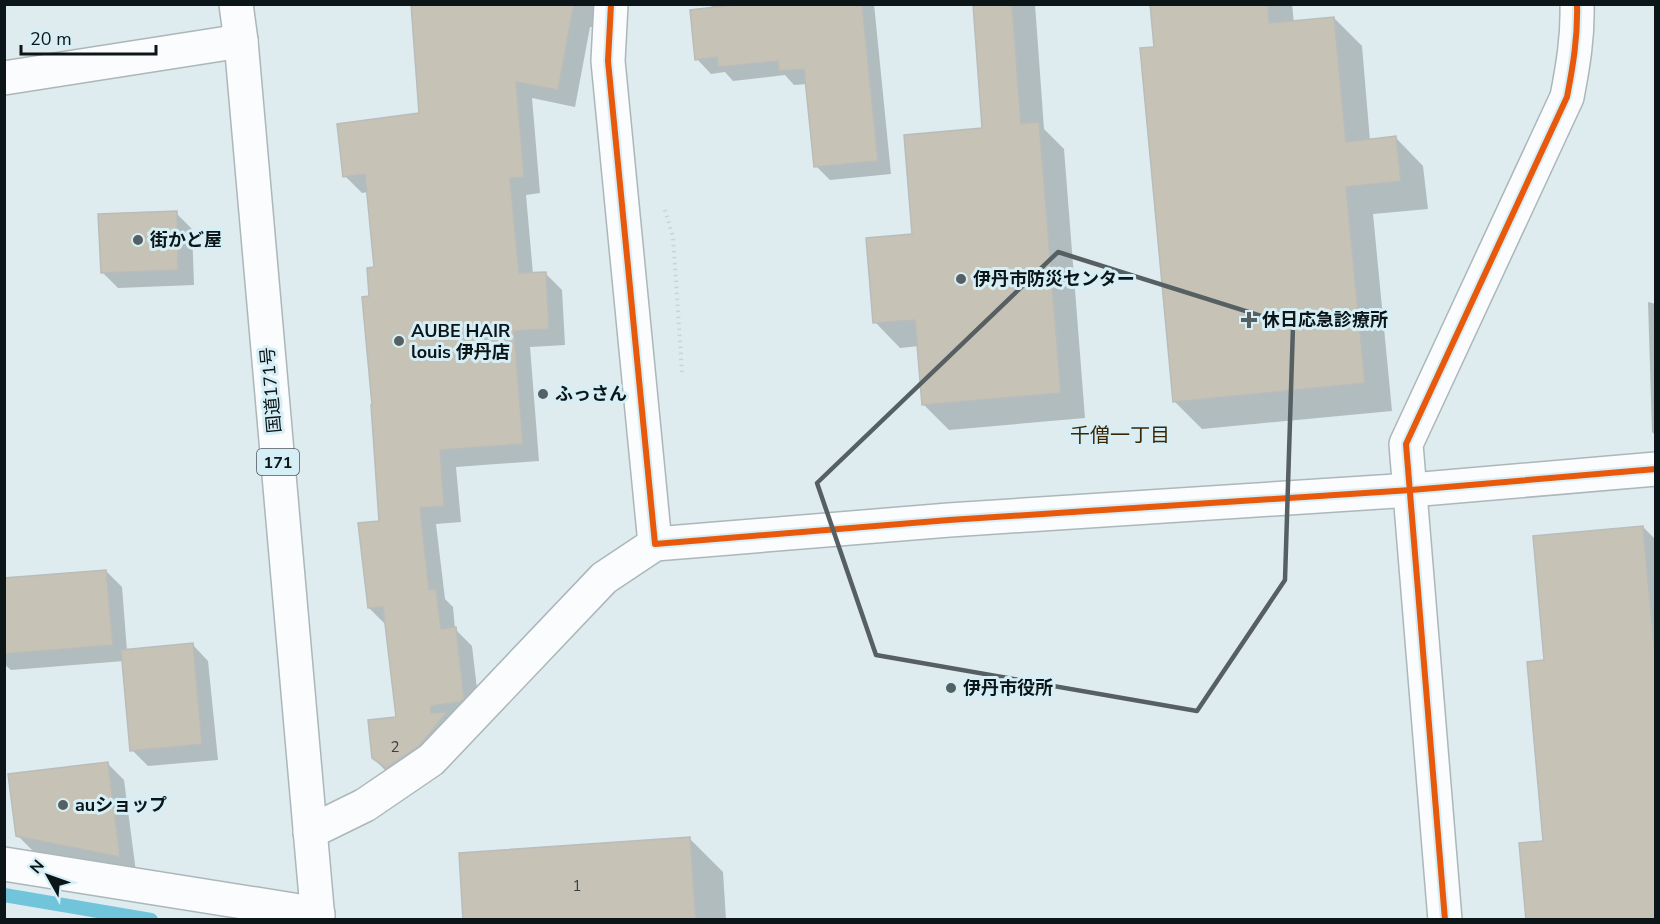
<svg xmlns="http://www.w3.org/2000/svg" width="1660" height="924" font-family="'Nunito Sans','Noto Sans JP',sans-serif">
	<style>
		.shadow { fill: #0003 }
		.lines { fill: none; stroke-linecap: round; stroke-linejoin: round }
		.stream { stroke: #71c5da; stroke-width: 14 }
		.building { fill: #c6c3b6; stroke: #b9bcba; stroke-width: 1.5 }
		.minor-casing { stroke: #acb7ba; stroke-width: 36 }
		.highway-casing { stroke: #acb7ba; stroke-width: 36 }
		.path { stroke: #cfd2d4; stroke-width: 4; stroke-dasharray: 1.5 4.5; stroke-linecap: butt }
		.minor { stroke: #fafcfd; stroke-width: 33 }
		.highway { stroke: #fafcfd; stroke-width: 33 }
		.cycleway-casing { stroke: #d6eff7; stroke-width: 10 }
		.cycleway { stroke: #e8590c; stroke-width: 6 }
		.marked { fill: none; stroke: #566063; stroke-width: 4.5; stroke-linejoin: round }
		.poi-dot { fill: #566063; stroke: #d6eff7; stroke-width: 2 }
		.labels { text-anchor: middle; stroke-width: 6; stroke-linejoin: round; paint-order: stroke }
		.number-label { font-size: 15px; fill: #3a403f }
		.shield { fill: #d6eff7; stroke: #49565a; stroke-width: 1.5 }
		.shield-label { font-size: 16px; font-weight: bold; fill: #0c1517 }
		.poi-label { font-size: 18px; font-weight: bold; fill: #0c1517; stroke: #d6eff7; text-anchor: start }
		.street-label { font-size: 18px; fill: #0c1517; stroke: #d6eff7 }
		.neighbourhood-label { font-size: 20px; fill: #3b2600; stroke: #d6eff7 }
	</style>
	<rect width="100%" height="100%" fill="#deebef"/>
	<g class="shadow">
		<polygon points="413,4 596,4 592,27 590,27 575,107 532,98 540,193 526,195 533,274 545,273 562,290 565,345 530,347 539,461 456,467 461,522 436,524 445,599 453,607 455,629 472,646 480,715 390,775 373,758 398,719 386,625 369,608 381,522 371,297 375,269 368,192 362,193 345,176 420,115"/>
		<polygon points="711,4 874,4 891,174 830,180 816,166 807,84 794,85 785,75 733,81 725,72 711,74 697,59 712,9"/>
		<polygon points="974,4 1035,4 1044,129 1064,149 1085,418 949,430 924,405 919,346 900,348 875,322 913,236 984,129"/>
		<polygon points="1151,4 1292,4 1294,23 1334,18 1362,46 1370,141 1396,138 1423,166 1428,209 1373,214 1392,411 1202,429 1174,401 1155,49"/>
		<polygon points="176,213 192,229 194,285 118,288 102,272"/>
		<polygon points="1648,302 1656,304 1656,436 1652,432"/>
		<polygon points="1643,527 1656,540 1656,920 1545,843 1546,662"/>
		<polygon points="106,571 122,587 127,651 192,644 208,661 218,760 148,766 132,750 124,661 11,670 4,664 4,579"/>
		<polygon points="108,764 124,780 136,872 34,852 17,835"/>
		<polygon points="690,839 723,872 726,920 465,920"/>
	</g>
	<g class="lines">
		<polyline class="stream" points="4,895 151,920"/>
	</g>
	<g class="building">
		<polygon points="411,4 574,4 558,90 516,82 524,177 510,178 519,273 546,272 549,329 514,331 523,444 440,450 444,506 420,508 429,590 436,589 441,629 456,627 464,698 460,702 431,706 431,713 447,712 419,746 386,768 372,758 368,720 396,717 383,607 368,608 358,523 379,521 371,405 372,405 362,297 369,296 367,268 374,267 365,174 343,177 337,124 419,113"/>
		<polygon points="742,4 862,4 878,161 814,167 804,69 779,71 778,61 718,67 717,57 695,60 690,10"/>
		<polygon points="973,4 1012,4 1021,124 1039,122 1061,393 922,405 915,320 873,323 866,238 912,234 904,135 982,128"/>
		<polygon points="1150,4 1268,4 1269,23 1334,17 1346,142 1396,136 1401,181 1346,187 1365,383 1173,402 1140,48 1154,47"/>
		<polygon points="177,211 178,270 101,273 98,214"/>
		<polygon points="1643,526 1656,668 1656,920 1526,920 1519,843 1543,841 1527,662 1544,660 1533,536"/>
		<polygon points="106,570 113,645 4,654 4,578"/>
		<polygon points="193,643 202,744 130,751 121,650"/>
		<polygon points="108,762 120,857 16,836 8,774"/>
		<polygon points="690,837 696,920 463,920 459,853"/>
	</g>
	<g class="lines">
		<g class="minor-casing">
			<g id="minor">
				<polyline points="611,4 608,61 655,544"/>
				<polyline points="4,78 241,41"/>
				<polyline points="310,832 365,805 431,760 604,578 655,544 949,520 1411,490 1656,469"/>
				<polyline points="4,864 318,914"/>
				<path d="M1445,920L1406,444L1567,97C1573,66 1578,36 1577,4"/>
			</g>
		</g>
		<g class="highway-casing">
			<polyline id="highway" points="236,4 241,41 318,920"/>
		</g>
		<polyline class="path" points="665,210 673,237 682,372"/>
		<use href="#minor" class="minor"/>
		<use href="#highway" class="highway"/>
		<g class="cycleway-casing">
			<g id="cycleway">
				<polyline points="611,4 608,61 655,544 949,520 1411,490 1656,469"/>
				<path d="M1445,920L1406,444L1567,97C1573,66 1578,36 1577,4"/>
			</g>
		</g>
		<use href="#cycleway" class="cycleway"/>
	</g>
	<path class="marked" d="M1058,252L1293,326L1285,580L1197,711L876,655L817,483Z"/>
	<g class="poi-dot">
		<circle cx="138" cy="240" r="6"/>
		<circle cx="961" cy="279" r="6"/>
		<path d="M1246 311h6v6h6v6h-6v6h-6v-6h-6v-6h6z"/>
		<circle cx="399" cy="341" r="6"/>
		<circle cx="543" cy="394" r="6"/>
		<circle cx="951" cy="688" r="6"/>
		<circle cx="63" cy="805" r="6"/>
	</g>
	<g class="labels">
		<g class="number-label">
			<text x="395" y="752">2</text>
			<text x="577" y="891">1</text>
		</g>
		<rect class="shield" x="257" y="449" width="42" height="26" rx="4.5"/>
		<g class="shield-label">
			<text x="278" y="468">171</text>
		</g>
		<g class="poi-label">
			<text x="150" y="246">街かど屋</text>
			<text x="973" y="285">伊丹市防災センター</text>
			<text x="1262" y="326">休日応急診療所</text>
			<text x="411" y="337">AUBE HAIR<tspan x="411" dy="21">louis 伊丹店</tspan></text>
			<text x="555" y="400">ふっさん</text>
			<text x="963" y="694">伊丹市役所</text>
			<text x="75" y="811">auショップ</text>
		</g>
		<g class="street-label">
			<text transform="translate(271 390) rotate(-95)" y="6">国道171号</text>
		</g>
		<g class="neighbourhood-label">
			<text x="1120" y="442">千僧一丁目</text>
		</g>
	</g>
	<rect width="1660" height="924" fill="none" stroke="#0c1517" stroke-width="12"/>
	<g transform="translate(48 876) rotate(310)" stroke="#d6eff7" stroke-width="4.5" paint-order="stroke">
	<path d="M0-4.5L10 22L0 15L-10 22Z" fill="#0c1517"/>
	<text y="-9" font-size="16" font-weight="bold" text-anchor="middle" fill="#0c1517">N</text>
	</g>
	<path d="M21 45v9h135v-9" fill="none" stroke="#0c1517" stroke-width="3"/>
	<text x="30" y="45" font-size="18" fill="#0c1517" stroke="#d6eff7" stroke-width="4.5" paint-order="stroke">20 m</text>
</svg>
